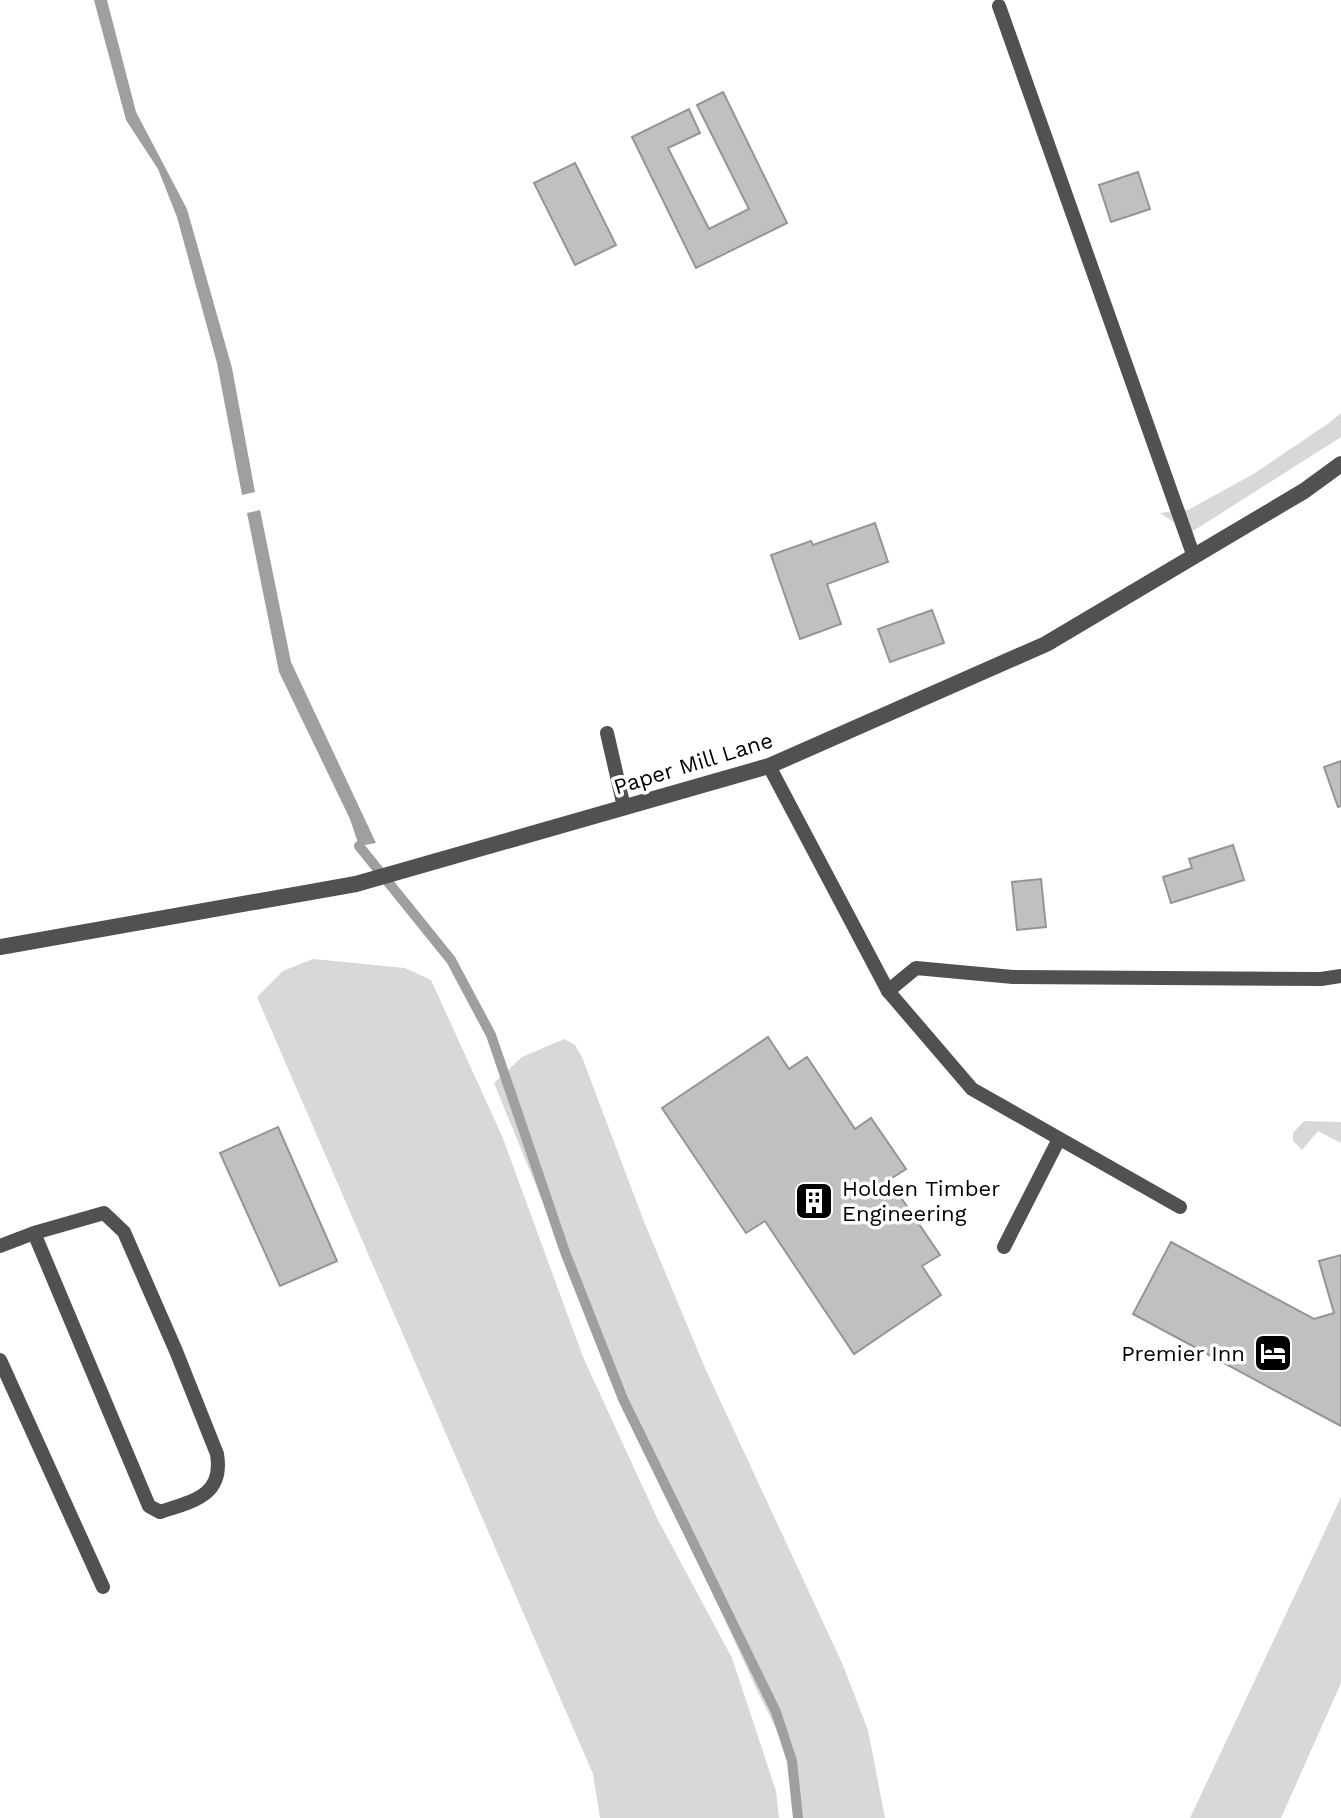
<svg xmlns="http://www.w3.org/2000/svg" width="1341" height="1818" font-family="'Work Sans',sans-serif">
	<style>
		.green { fill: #d8d8d8 }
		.water { fill: #9f9f9f }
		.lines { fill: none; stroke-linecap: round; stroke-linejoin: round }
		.stream { stroke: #9f9f9f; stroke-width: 10 }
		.building { fill: #c0c0c0; stroke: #959595; stroke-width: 2 }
		.service { stroke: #515151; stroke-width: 14 }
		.minor { stroke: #515151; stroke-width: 16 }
		.labels { text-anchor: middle; stroke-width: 7; stroke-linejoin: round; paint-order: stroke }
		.street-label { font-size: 22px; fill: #000; stroke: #fff }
		.poi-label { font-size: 22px; fill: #000; stroke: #fff; text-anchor: start }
	</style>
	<rect width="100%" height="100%" fill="#fff"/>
	<g class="green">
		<polygon points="1341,413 1341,437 1190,533 1160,513 1188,510 1255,473 1329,423"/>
		<polygon points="313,959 405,968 431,980 502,1136 583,1357 657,1518 732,1658 776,1791 779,1818 600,1818 593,1774 257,997 283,971"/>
		<polygon points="564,1039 575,1045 582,1057 643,1219 705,1368 842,1663 868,1730 885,1818 795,1818 792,1761 756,1688 623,1399 494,1083 522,1057"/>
		<polygon points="1304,1121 1341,1122 1341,1143 1318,1131 1302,1150 1293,1141 1293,1133"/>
		<polygon points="1341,1497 1341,1683 1281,1818 1190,1818"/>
	</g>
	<g class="water">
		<polygon points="94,0 107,0 136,112 187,209 232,368 255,492 242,495 217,363 177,217 158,169 126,120"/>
		<polygon points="260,510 291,662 376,843 359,846 350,819 279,672 247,513"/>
	</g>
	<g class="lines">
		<polyline class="stream" points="359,846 451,960 491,1035 565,1252 623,1399 776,1712 792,1761 798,1818"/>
	</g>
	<g class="building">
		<polygon points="723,92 787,223 696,268 632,137 689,109 700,133 668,148 709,229 749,209 697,105"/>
		<polygon points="575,163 616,245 575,265 534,183"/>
		<polygon points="1138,172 1150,209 1111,222 1099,185"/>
		<polygon points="875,523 888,562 827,584 841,624 800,639 771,555 811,541 813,545"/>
		<polygon points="932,610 944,643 890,662 878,629"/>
		<polygon points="1341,761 1341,806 1338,807 1324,767"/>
		<polygon points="1233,845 1244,880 1171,903 1163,877 1192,868 1189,859"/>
		<polygon points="1041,879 1046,927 1017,930 1012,882"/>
		<polygon points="768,1037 789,1069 807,1057 855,1129 871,1118 906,1169 889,1180 940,1255 922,1266 941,1295 854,1354 765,1221 746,1233 662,1108"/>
		<polygon points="278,1127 337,1261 280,1286 220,1153"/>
		<polygon points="1171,1242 1314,1319 1334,1313 1319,1261 1341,1255 1341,1426 1133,1314"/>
	</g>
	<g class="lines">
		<g class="service">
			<polyline points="999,6 1194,557"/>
			<polyline points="607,733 624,807"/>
			<polyline points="769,766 888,991 972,1089 1180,1207"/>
			<polyline points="888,991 916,968 1013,977 1321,979 1341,976"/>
			<path d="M0,1246L34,1233L104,1213L124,1232L176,1351L217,1454C224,1496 193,1501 160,1512L149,1506L34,1233"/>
			<polyline points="1004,1247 1059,1139"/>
			<polyline points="0,1360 103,1587"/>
		</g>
		<polyline class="minor" points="0,947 356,884 769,766 1046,644 1304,491 1341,464"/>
	</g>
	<defs>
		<g id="building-square" transform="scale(2)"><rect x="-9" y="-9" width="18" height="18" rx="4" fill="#000" stroke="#fff"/><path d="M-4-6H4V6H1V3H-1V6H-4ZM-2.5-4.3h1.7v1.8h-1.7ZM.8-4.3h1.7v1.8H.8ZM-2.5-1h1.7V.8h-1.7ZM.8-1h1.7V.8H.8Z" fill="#fff"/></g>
		<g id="hotel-square" transform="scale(2)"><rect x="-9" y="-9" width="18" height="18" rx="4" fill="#000" stroke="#fff"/><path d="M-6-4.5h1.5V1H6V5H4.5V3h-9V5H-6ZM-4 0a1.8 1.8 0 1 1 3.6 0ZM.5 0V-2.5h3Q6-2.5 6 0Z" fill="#fff"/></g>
	</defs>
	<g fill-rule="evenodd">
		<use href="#building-square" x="814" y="1201"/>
		<use href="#hotel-square" x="1273" y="1353"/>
	</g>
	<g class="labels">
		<g class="street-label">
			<text transform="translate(693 763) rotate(-17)" y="8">Paper Mill Lane</text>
		</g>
		<g class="poi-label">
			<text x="842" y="1196">Holden Timber<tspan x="842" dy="25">Engineering</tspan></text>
			<text x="1245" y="1361" text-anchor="end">Premier Inn</text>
		</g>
	</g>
</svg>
